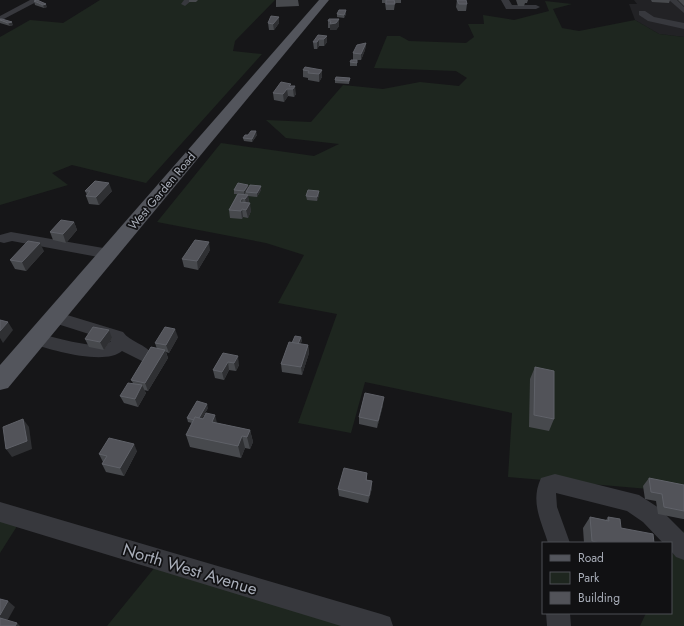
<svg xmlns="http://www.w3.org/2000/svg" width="684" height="626" font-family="Jost,sans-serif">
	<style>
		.built { fill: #222225 }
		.green { fill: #1e261f }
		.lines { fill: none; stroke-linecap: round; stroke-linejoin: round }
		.minor { fill: #37383d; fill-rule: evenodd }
		.major { fill: #53555c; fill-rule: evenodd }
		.wall { fill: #47494d }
		.shaded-wall { fill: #2f3033 }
		.building { fill: #525359; stroke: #5f6168 }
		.labels { text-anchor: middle; stroke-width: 3.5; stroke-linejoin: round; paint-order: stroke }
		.far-street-label { font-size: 12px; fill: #a8adb8; stroke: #111113 }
		.near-street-label { font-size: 17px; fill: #a8adb8; stroke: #111113 }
	</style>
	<rect width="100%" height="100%" fill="#161618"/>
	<polygon class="built" points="634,0 684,0 684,37 659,34 635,20 629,4 637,4"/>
	<g class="green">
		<polygon points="100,0 275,0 235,41 233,51 262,54 146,183 72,165 52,173 68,185 0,205 0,37 30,20 63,23"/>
		<polygon points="545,1 572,4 553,9 562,28 579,31 635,20 659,34 684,37 684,492 508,477 512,413 365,382 351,433 298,423 337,314 278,303 304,255 266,243 157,222 221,143 314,156 339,144 286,138 266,120 311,122 343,85 383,89 420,82 459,86 467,78 456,71 374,68 387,36 400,36 409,41 466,43 474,37 468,24 484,24 483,15 514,20 549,11"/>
		<polygon points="0,518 19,523 0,553"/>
		<polygon points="684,530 684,626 640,626 646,613 671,613 671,558"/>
		<polygon points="160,561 374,626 107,626"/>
	</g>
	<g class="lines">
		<g class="minor">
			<polygon points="30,0 40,0 0,21 0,16"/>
			<polygon points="184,0 192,0 185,6 181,4"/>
			<polygon points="501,0 509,0 512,5 536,5 540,7 536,9 506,9"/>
			<polygon points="669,0 677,0 684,7 684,13"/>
			<polygon points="639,11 645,11 654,17 684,23 684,29 648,21 639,15"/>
			<polygon points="11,232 109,249 114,251 116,254 114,257 109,259 12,241 4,243 0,242 0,235"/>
			<path d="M54,311L123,332C130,342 146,344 153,355L150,360L144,362L122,351C105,366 51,350 30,343L28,339L30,335L36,333C52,336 99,352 111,341L48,321L46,317L48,313Z"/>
			<path d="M555,474L639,495L659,508L684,533V560L676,557L671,551V543H663L643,522L627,511L556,493L557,507L570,543H548C541,520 530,502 541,478Z"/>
			<polygon points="0,502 381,614 390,617 393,626 341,626 0,522"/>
			<polygon points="546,613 570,613 571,626 547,626"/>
		</g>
		<polygon class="major" points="319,0 329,0 8,388 0,390 0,365"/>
	</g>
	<g class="wall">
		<polygon points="189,0 198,0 196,2 189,2"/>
		<polygon points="276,0 298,0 299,6 276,7"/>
		<polygon points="382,0 401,0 401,3 395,3 394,10 386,10 385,3 382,3"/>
		<polygon points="457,0 467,4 466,11 458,11 456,7"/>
		<polygon points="516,0 528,0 527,3 525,3 524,6 518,6"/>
		<polygon points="651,0 670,0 669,3 652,2"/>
		<polygon points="678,0 684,0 684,6"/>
		<polygon points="34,1 47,7 44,8 35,5"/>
		<polygon points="337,14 346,14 344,18 337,17"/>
		<polygon points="279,17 279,23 274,30 269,30 268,23"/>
		<polygon points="0,19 13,25 10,26 0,23"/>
		<polygon points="339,19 339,26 336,30 330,30 330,28 328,28 328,21"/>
		<polygon points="327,36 327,42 324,46 319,46 317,49 314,49 313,42"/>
		<polygon points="366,43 365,50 361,60 353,60 353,53"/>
		<polygon points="357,60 357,66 350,66 350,62"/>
		<polygon points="303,70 322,70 322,77 319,82 308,80 308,78 303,77"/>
		<polygon points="350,78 349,84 335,83 335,80"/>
		<polygon points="291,86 296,94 294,97 288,96 284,102 274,100 273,93"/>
		<polygon points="257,135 252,142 244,141 243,138"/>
		<polygon points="261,186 261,190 257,197 248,196 249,203 251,211 248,218 243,217 242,219 230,218 229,210 237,194 234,194 234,190"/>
		<polygon points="85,191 112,191 99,205 89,204 86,196 87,195"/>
		<polygon points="319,195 317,201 307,200 306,196"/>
		<polygon points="74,222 77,230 66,243 53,240 50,232"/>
		<polygon points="210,250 198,270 184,267 182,259"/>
		<polygon points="44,251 26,271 15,269 10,260"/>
		<polygon points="178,337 169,353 166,352 168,358 148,391 144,390 146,393 138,407 124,403 120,396 133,383 131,380 157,349 155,343"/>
		<polygon points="301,337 302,341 300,344 308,345 309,353 302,375 282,372 281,364 292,343"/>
		<polygon points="112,338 104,350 89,347 85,339"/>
		<polygon points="223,353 239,365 236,371 229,370 224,380 215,378 213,370"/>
		<polygon points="535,367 554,419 549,431 529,427 530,379"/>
		<polygon points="383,405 377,428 359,424 359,417"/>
		<polygon points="208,408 202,418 217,423 250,430 253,442 250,449 245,448 241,458 190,447 186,435 192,423 188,422 187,418"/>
		<polygon points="137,451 124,476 106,472 102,464 103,462 99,454"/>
		<polygon points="367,473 367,480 372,481 372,488 368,503 339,496 338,489"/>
		<polygon points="649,478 684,485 684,519 683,519 658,514 656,501 645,499 643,486"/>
		<polygon points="590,517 606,520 608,517 621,528 654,543 584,543 583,528"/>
	</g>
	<g class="shaded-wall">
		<polygon points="46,4 47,7 44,8 43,5"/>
		<polygon points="346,10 346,14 344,18 344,15"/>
		<polygon points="279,17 279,23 274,30 273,24"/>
		<polygon points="339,19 339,26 336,30 330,30 330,24"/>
		<polygon points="12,22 13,25 10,26 8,23"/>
		<polygon points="327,36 327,42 324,46 324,39"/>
		<polygon points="319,39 319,46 317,49 317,42"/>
		<polygon points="366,43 365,50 361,60 361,54"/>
		<polygon points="322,70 322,77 319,82 319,74"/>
		<polygon points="295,86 296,94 294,97 293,89"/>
		<polygon points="287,89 288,96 284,102 283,94"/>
		<polygon points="256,131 257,135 252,142 252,139"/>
		<polygon points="109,183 112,191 99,205 96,197"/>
		<polygon points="248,185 248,188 244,195 244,191"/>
		<polygon points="261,186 261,190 257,197 257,193"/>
		<polygon points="319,191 319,195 317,201 317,197"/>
		<polygon points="248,195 249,203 247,207 245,199"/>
		<polygon points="242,198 243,206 242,209 243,217 242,219 240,202"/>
		<polygon points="250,203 251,211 248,218 246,210"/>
		<polygon points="74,222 77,230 66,243 63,234"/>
		<polygon points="209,242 210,250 198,270 197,261"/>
		<polygon points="40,243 44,251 26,271 22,262"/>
		<polygon points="8,322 13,330 3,343 0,338 0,331"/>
		<polygon points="175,329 178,337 169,353 166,345"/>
		<polygon points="109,330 112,338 104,350 100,342"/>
		<polygon points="301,337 302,341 298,349 298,345"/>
		<polygon points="308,345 309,353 302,375 301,367"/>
		<polygon points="165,350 168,358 148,391 145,383"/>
		<polygon points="238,356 239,365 236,371 234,363"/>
		<polygon points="228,362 229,370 224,380 222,372"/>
		<polygon points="142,385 146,393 138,407 135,399"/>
		<polygon points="384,397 383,405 377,428 378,421"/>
		<polygon points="207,404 208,408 198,425 197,421"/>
		<polygon points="215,415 218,427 212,422"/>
		<polygon points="23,419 29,427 32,449 12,457 6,449"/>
		<polygon points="250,430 253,442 250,449 247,437"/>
		<polygon points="242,436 245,448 241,458 238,446"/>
		<polygon points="134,444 137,451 124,476 120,468"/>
		<polygon points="372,481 372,488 368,503 369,496"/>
		<polygon points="8,601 15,607 6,623 0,619 0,615"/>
		<polygon points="17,623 20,626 15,626"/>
	</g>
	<g class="building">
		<polygon points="37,0 46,4 43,5 34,1"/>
		<polygon points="386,0 394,0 395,4 386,4"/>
		<polygon points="457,0 466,0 467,4 459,4"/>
		<polygon points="339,10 346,10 344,15 337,14"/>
		<polygon points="271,16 279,17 273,24 268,23"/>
		<polygon points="0,19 2,19 12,22 8,23 0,20"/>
		<polygon points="329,19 339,19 336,23 330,24 331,21 328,21"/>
		<polygon points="318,35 327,36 324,39 319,39 317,42 313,42"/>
		<polygon points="366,43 361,54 353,53 357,45"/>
		<polygon points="351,60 357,60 357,63 350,62"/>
		<polygon points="305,67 322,70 319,74 308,73 309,71 303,70"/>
		<polygon points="336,77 350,78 349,81 335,80"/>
		<polygon points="281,82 291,84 289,86 295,86 293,89 287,89 283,94 273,93"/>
		<polygon points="251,131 256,131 252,139 243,138 245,135 248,135"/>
		<polygon points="95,181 109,183 96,197 86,196 90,191 85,191"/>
		<polygon points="238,183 248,185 244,191 234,190"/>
		<polygon points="250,185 261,186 257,193 246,192"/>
		<polygon points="308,190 319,191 317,197 306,196"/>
		<polygon points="238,194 248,195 245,199 242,198 240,202 250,203 246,210 242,209 241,211 229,210"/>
		<polygon points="61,220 74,222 63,234 50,232"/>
		<polygon points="195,240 209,242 197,261 182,259"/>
		<polygon points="28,241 40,243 22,262 10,260"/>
		<polygon points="0,320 8,322 0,331"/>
		<polygon points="93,327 109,330 100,342 85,339"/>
		<polygon points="165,327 175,329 166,345 155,343"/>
		<polygon points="295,336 301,337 298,344 292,343"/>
		<polygon points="289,342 308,345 301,367 281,364"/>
		<polygon points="151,347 165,350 145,383 131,380"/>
		<polygon points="223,353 238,356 234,363 228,362 222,372 213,370"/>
		<polygon points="535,367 554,371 554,419 534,415"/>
		<polygon points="128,383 142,385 135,399 120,396"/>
		<polygon points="365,393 384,397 378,421 359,417"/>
		<polygon points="197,401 207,404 199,418 195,417 194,420 187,418"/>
		<polygon points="206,413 215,415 212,422 250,430 247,437 242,436 238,446 186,435 195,417 203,419"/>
		<polygon points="23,419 27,441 6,449 3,427"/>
		<polygon points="109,438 134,444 120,468 102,464 107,456 99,454"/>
		<polygon points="344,468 367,473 366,480 372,481 369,496 338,489"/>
		<polygon points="649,478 684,485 684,511 664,507 662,494 651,492"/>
		<polygon points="590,517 609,521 608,517 620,519 621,528 653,534 654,543 600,543 592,541"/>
		<polygon points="0,599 8,601 0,615"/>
		<polygon points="0,618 17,623 15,626 0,626"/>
	</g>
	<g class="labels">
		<g class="far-street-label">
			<text transform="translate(162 191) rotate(-50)" y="4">West Garden Road</text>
		</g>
		<g class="near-street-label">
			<text transform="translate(190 569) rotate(17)" y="6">North West Avenue</text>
		</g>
	</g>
	<rect x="542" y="542" width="130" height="72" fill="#111113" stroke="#4d4f55"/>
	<rect x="550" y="555" width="20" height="6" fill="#53555c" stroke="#4d4f55"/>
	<text x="578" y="562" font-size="12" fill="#a8adb8">Road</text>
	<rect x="550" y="572" width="20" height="12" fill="#1e261f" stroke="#4d4f55"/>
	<text x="578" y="582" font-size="12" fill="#a8adb8">Park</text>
	<rect x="550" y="592" width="20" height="12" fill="#525359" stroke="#4d4f55"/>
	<text x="578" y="602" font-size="12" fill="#a8adb8">Building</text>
</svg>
